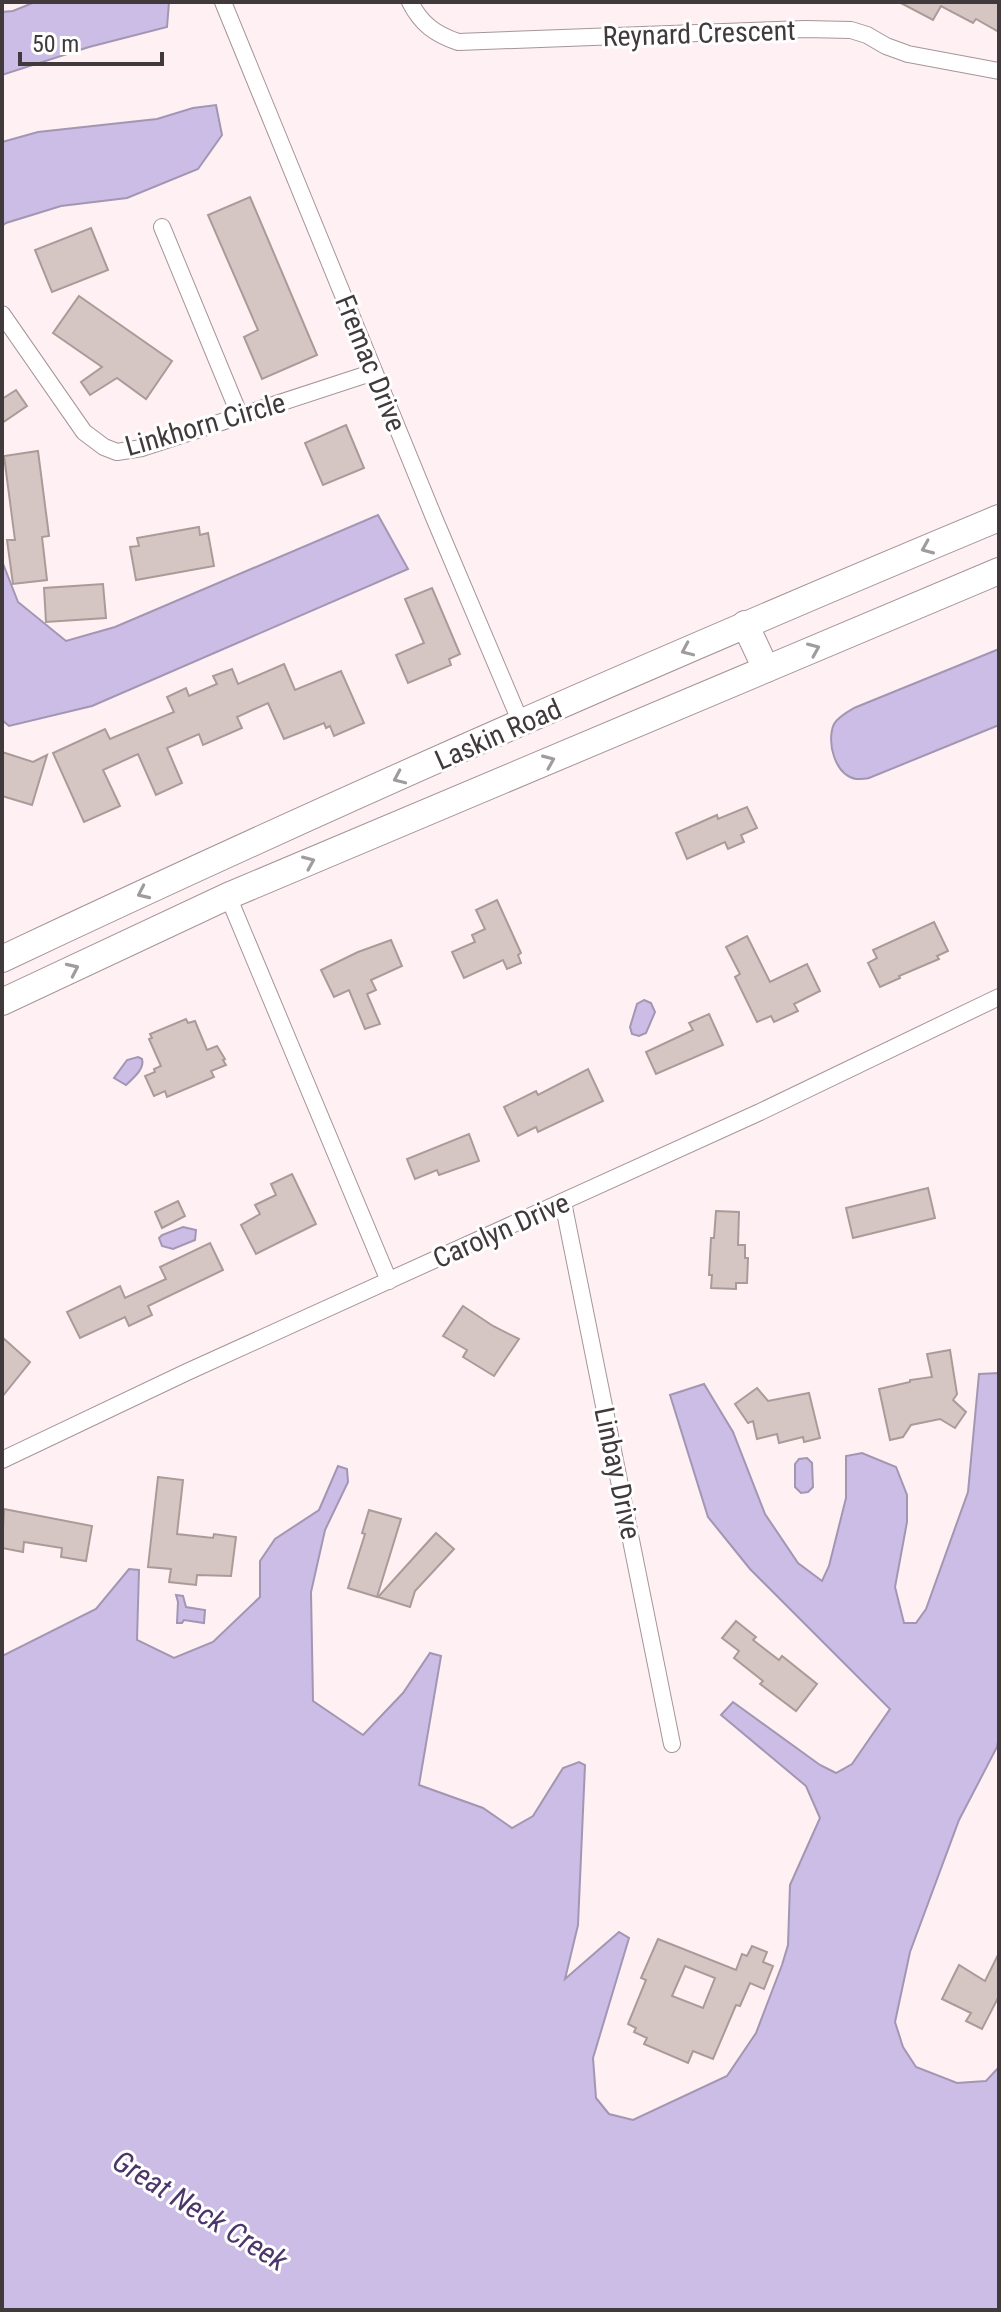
<svg xmlns="http://www.w3.org/2000/svg" width="1001" height="2312" font-family="'Roboto Condensed',sans-serif">
	<style>
		.water { fill: #ccbde6; stroke: #a296b3; stroke-width: 2 }
		.building { fill: #d6c6c3; stroke: #ab9b98; stroke-width: 2; fill-rule: evenodd }
		.lines { fill: none; stroke-linecap: round; stroke-linejoin: round }
		.minor-casing { stroke: #a59599; stroke-width: 18 }
		.primary-casing { stroke: #a59599; stroke-width: 28 }
		.minor { stroke: #fff; stroke-width: 16 }
		.primary { stroke: #fff; stroke-width: 26 }
		.oneway { stroke: #a09c9e }
		.labels { text-anchor: middle; stroke-width: 6; stroke-linejoin: round; paint-order: stroke }
		.street-label { font-size: 28px; fill: #413a3c; stroke: #fff }
		.water-label { font-size: 30px; font-style: italic; fill: #4b3569; stroke: #fff }
	</style>
	<rect width="100%" height="100%" fill="#fef0f3"/>
	<g class="water">
		<polygon points="35,2 169,2 167,27 89,47 2,75 2,12 13,11"/>
		<polygon points="216,105 222,135 198,169 127,198 61,206 6,223 2,226 2,142 38,132 157,119 193,108"/>
		<polygon points="378,515 408,569 92,706 9,726 2,720 2,561 18,602 66,641 115,627"/>
		<path d="M999,649V725L869,778C865,779 860,779 856,779C835,775 826,742 834,724C838,717 847,712 854,708Z"/>
		<polygon points="644,1000 651,1003 655,1012 646,1033 639,1036 632,1034 630,1027 637,1004"/>
		<path d="M138,1057L142,1059C145,1069 133,1078 126,1085L114,1078L127,1060Z"/>
		<polygon points="183,1227 196,1230 195,1240 173,1249 162,1246 159,1238 162,1235"/>
		<polygon points="999,1373 999,1736 997,1747 959,1820 910,1952 895,2022 903,2047 916,2067 957,2083 986,2081 999,2067 999,2310 2,2310 2,1656 96,1609 129,1569 139,1570 137,1640 174,1658 213,1642 260,1597 260,1561 275,1539 319,1510 338,1466 347,1469 348,1482 325,1530 311,1592 313,1701 363,1735 403,1693 430,1653 441,1656 419,1785 483,1808 512,1828 533,1816 563,1768 579,1762 585,1765 578,1925 565,1979 619,1932 629,1938 593,2058 596,2098 609,2114 633,2120 727,2076 756,2033 782,1965 788,1945 790,1885 820,1818 806,1786 721,1715 733,1702 820,1765 836,1773 852,1764 890,1709 750,1569 708,1517 670,1395 704,1384 733,1432 765,1514 798,1563 822,1581 829,1566 846,1498 846,1456 862,1453 896,1467 907,1495 907,1522 895,1587 904,1623 916,1623 926,1609 968,1492 979,1374"/>
		<polygon points="807,1458 812,1463 813,1487 808,1492 801,1493 795,1487 795,1464 799,1459"/>
		<polygon points="176,1595 183,1596 186,1607 205,1610 204,1623 184,1620 182,1623 177,1623 178,1602"/>
	</g>
	<g class="building">
		<polygon points="899,2 999,2 999,32 976,19 973,23 941,6 933,20"/>
		<polygon points="250,197 317,355 262,379 244,337 258,330 208,215"/>
		<polygon points="91,228 108,270 52,292 35,250"/>
		<polygon points="79,296 172,361 146,399 117,378 90,395 81,382 102,367 53,333"/>
		<polygon points="16,390 27,406 2,423 2,399"/>
		<polygon points="346,425 364,468 323,485 305,443"/>
		<polygon points="38,451 49,536 42,537 47,580 13,584 7,540 15,540 4,456"/>
		<polygon points="199,527 200,535 208,533 214,566 136,580 130,547 139,546 137,538"/>
		<polygon points="103,584 106,618 46,622 44,588"/>
		<polygon points="432,588 460,654 449,659 451,665 408,683 396,655 424,643 405,599"/>
		<polygon points="284,664 295,690 341,671 364,723 334,736 330,726 326,728 324,723 284,739 268,703 237,717 242,728 203,745 199,734 167,748 182,783 156,795 138,754 103,770 120,806 84,822 53,753 105,729 110,739 174,712 167,697 186,688 189,696 217,684 213,676 232,669 238,684"/>
		<polygon points="2,752 33,762 47,755 32,805 2,796"/>
		<polygon points="747,807 757,828 741,835 744,842 728,849 725,842 687,859 676,833 717,815 718,819"/>
		<polygon points="497,900 521,953 518,955 521,963 507,969 503,960 464,978 452,952 475,942 472,935 485,929 476,910"/>
		<polygon points="934,922 948,951 937,956 939,959 899,976 900,978 880,987 868,963 877,958 873,950"/>
		<polygon points="747,936 770,982 807,964 820,991 794,1004 798,1011 774,1022 771,1016 757,1022 735,977 740,974 726,947"/>
		<polygon points="391,940 402,966 371,980 376,990 367,994 380,1024 365,1029 349,990 334,997 321,970 358,952"/>
		<polygon points="709,1014 723,1045 656,1074 646,1052 693,1030 689,1023"/>
		<polygon points="186,1019 188,1023 195,1021 207,1050 217,1046 225,1059 223,1060 226,1065 211,1071 214,1077 167,1097 165,1091 154,1096 145,1076 155,1072 154,1069 161,1066 149,1039 152,1038 150,1034"/>
		<polygon points="588,1069 603,1101 538,1132 536,1127 518,1136 504,1107 536,1091 538,1095"/>
		<polygon points="469,1134 479,1161 439,1175 437,1170 415,1179 407,1159"/>
		<polygon points="292,1174 316,1224 256,1254 241,1225 260,1214 255,1205 276,1195 271,1184"/>
		<polygon points="928,1188 935,1218 853,1238 846,1208"/>
		<polygon points="178,1201 185,1216 162,1228 155,1212"/>
		<polygon points="716,1211 739,1212 738,1245 745,1245 745,1258 748,1258 747,1283 736,1283 736,1289 711,1288 712,1275 709,1275 711,1238 714,1238"/>
		<polygon points="210,1243 223,1270 148,1306 152,1315 129,1326 125,1317 80,1338 67,1312 120,1286 125,1298 166,1279 160,1267"/>
		<polygon points="463,1306 493,1326 519,1339 494,1376 463,1357 467,1350 443,1336"/>
		<polygon points="2,1337 30,1362 2,1397"/>
		<polygon points="950,1350 957,1394 953,1400 966,1412 955,1428 940,1419 911,1425 903,1437 890,1440 879,1389 910,1382 910,1380 932,1377 927,1354"/>
		<polygon points="757,1388 768,1401 809,1393 820,1438 804,1442 803,1437 779,1443 777,1434 757,1439 753,1421 748,1423 735,1404"/>
		<polygon points="158,1477 183,1480 177,1534 213,1538 214,1534 236,1537 231,1576 197,1575 196,1585 169,1582 171,1569 148,1567"/>
		<polygon points="4,1509 92,1526 86,1561 61,1557 62,1548 24,1542 23,1552 2,1548"/>
		<polygon points="369,1510 401,1519 377,1597 348,1588 365,1534 362,1533"/>
		<polygon points="436,1533 454,1549 415,1591 410,1607 378,1597"/>
		<polygon points="736,1621 756,1637 753,1640 779,1660 782,1656 817,1684 796,1711 760,1684 763,1681 734,1658 739,1651 722,1638"/>
		<path d="M658,1939L736,1970L742,1954L747,1956L752,1946L767,1952L763,1962L773,1966L764,1989L750,1983L740,2006L736,2005L713,2059L693,2051L688,2063L644,2044L647,2038L634,2032L636,2028L628,2024L646,1980L641,1978ZM685,1966L715,1978L703,2008L672,1996Z"/>
		<polygon points="999,1953 999,1996 982,2029 966,2021 971,2013 942,1999 959,1965 985,1981"/>
	</g>
	<g class="lines">
		<g class="minor-casing">
			<g id="minor">
				<polyline points="223,2 435,520 521,723"/>
				<path d="M410,2C421,24 435,34 458,42L805,29L851,30L867,35L886,46L908,54L999,71"/>
				<polyline points="162,227 240,416"/>
				<polyline points="2,314 84,432 104,447 117,452 142,448 374,372"/>
				<polyline points="228,896 389,1281"/>
				<polyline points="563,1202 672,1744"/>
				<polyline points="2,1460 187,1372 760,1112 999,997"/>
			</g>
		</g>
		<g class="primary-casing">
			<g id="primary">
				<polyline points="745,624 766,669"/>
				<path d="M2,959C330,804 663,658 999,518"/>
				<polyline points="2,1002 228,896 999,571"/>
			</g>
		</g>
		<use href="#minor" class="minor"/>
		<use href="#primary" class="primary"/>
	</g>
	<defs><path id="oneway-chevron" d="M-2-3.5L2.5 0L-2 3.5" fill="none" stroke-width="1.6" stroke-linecap="round" stroke-linejoin="round" transform="scale(2)"/></defs>
	<g class="oneway">
		<use href="#oneway-chevron" transform="translate(927 548) rotate(157)"/>
		<use href="#oneway-chevron" transform="translate(814 649) rotate(-23)"/>
		<use href="#oneway-chevron" transform="translate(687 650) rotate(156)"/>
		<use href="#oneway-chevron" transform="translate(549 761) rotate(-23)"/>
		<use href="#oneway-chevron" transform="translate(399 778) rotate(156)"/>
		<use href="#oneway-chevron" transform="translate(309 862) rotate(-23)"/>
		<use href="#oneway-chevron" transform="translate(143 893) rotate(155)"/>
		<use href="#oneway-chevron" transform="translate(73 969) rotate(-25)"/>
	</g>
	<g class="labels">
		<g class="street-label">
			<text transform="translate(699 33) rotate(-2)" y="10">Reynard Crescent</text>
			<text transform="translate(371 363) rotate(68)" y="10">Fremac Drive</text>
			<text transform="translate(205 424) rotate(-16)" y="10">Linkhorn Circle</text>
			<text transform="translate(498 734) rotate(-24)" y="10">Laskin Road</text>
			<text transform="translate(501 1230) rotate(-24)" y="10">Carolyn Drive</text>
			<text transform="translate(618 1473) rotate(78)" y="10">Linbay Drive</text>
		</g>
		<g class="water-label">
			<text transform="translate(200 2211) rotate(32)" y="10">Great Neck Creek</text>
		</g>
	</g>
	<rect width="1001" height="2312" fill="none" stroke="#413a3c" stroke-width="8"/>
	<path d="M20 52v12h142v-12" fill="none" stroke="#413a3c" stroke-width="4"/>
	<text x="32" y="52" font-size="24" fill="#413a3c" stroke="#ffffff" stroke-width="6" paint-order="stroke">50 m</text>
</svg>
